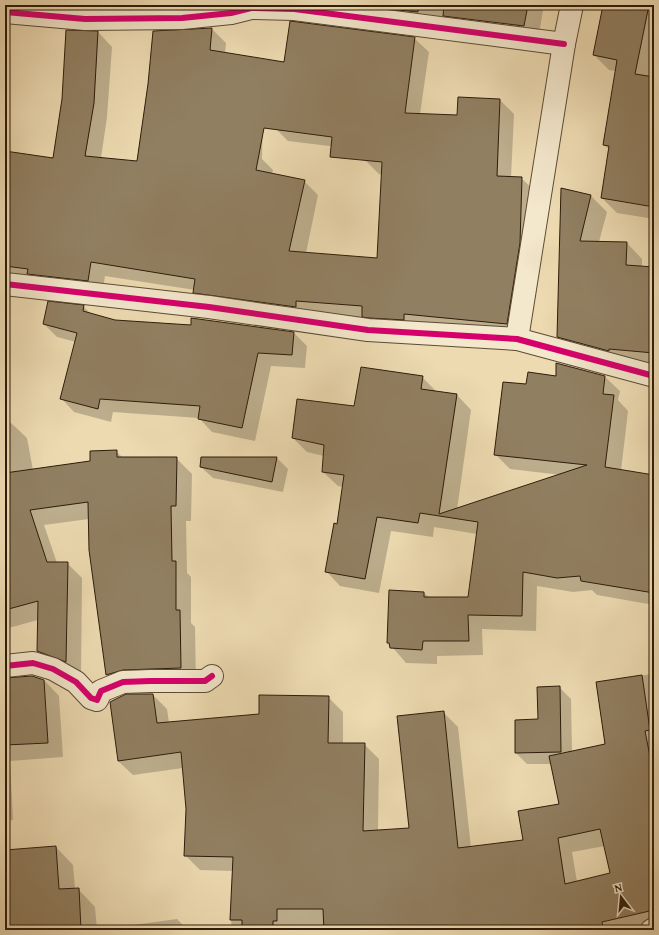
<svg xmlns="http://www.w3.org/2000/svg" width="659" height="935" font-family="'Gentium Book Plus',serif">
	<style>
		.shadow { fill: #0003; fill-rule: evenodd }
		.building { fill: #917f61; stroke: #2d1c0a; fill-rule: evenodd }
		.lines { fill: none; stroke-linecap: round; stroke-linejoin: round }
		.minor-casing { stroke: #5d4c34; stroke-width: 24 }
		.minor { stroke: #f3e7cc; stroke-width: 22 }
		.cycleway-casing { stroke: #f3e7cc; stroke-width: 8 }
		.cycleway { stroke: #d6006c; stroke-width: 6 }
	</style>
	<rect width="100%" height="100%" fill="#eddab1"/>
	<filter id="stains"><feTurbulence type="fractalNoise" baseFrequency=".005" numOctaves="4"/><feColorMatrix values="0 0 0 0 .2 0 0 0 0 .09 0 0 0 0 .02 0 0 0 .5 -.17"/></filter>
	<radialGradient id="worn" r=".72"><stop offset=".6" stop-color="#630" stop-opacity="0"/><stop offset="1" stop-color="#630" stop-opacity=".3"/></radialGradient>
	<g class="shadow">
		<polygon points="39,5 266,5 196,20"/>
		<polygon points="301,5 364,5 364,18"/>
		<polygon points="391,5 544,5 538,40 404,23 390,8"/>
		<polygon points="603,5 654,5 654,66 652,78 654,78 654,219 617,213 602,198 610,150 604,145 616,71 609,70 594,55"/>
		<polygon points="291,23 362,150 288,141 276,129"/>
		<polygon points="212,29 226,43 225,53 264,71 262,159 273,170 272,174 304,181 318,195 306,253 378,259 382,175 379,174 365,160 414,38 429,52 420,114 458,116 500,100 514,114 511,178 521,178 536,192 521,338 209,307 194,292 195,290 105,276 102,295 6,286 5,307 5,152 54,159 98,32 112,47 107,117 101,158 138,162"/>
		<polygon points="562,189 591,196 607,212 599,242 627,243 642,259 642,267 654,268 654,367 574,352 558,336"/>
		<polygon points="83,306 91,314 115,321 294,333 307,346 305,368 271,366 255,441 212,432 199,418 113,412 111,422 74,412 61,398 76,342 57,337 44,324"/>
		<polygon points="422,377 437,392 457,395 471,410 457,510 561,475 510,469 495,454 527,385 557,377 605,377 620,391 618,400 628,411 621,471 653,475 654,468 654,605 597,595 592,590 573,592 537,586 536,631 482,629 483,655 437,656 437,664 406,663 388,642 390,591 424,593 430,598 469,598 477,534 434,527 433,537 391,531 379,593 340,586 326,571 337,525 343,487 338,486 323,472 324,456 307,452 293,438"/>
		<polygon points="11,423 27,438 33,470 91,462 116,451 123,458 176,458 192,474 191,521 186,521 187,573 191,577 191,623 195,627 196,684 122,690 107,675 90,549 89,519 44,525 57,563 67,563 82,578 81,676 53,666 38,651 38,620 5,629 5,424"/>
		<polygon points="277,458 288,469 283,492 213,478 201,467"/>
		<path d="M654,643V930H231L233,871L200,870L185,855L187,809L183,768L133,775L118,761L153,695L167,709L169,723L260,715L328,697L343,712V744H364L379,759L378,831L410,829L443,712L458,727L471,848L524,841L560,805L552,764H527L516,753L559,687L571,699L572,752L606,745L597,682L652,674ZM605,846L611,874L577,882L572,852Z"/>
		<polygon points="5,679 44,680 59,696 63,757 10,761 13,820 5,821"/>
		<polygon points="56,847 73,865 75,889 78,889 95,907 97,930 177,919 188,930 5,930 5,851"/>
	</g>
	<g class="building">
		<polygon points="68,5 100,5 85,6"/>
		<polygon points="390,5 419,5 418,12 389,9"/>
		<polygon points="444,5 528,5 524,26 443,16"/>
		<polygon points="603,5 649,5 635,74 654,77 654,207 601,198 609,146 603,145 617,60 593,55"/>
		<path d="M290,21L415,37L405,113L457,115L458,97L500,99L497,176L522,177L520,243L507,324L404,314V320L369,318L362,317V306L296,301V307L193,293L195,279L91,262L88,281L27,274L28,269L5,266V219L9,191L5,190V151L53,158L62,99L66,30L98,31L94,103L85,156L137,161L148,84L153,31L212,28L210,50L284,62ZM264,128L332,137L330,157L382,162L377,258L289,251L305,180L256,170Z"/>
		<polygon points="561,188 591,195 580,241 627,242 626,265 654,267 654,353 609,349 609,351 557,337"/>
		<polygon points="48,301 84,305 83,311 115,320 191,325 191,318 294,332 292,355 258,353 242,428 198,419 200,406 100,399 98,409 60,399 77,333 43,324"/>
		<polygon points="556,363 605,376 603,394 614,395 605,467 654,475 654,593 581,581 580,576 557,578 523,572 522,616 468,615 469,641 423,641 422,650 390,648 389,643 387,643 389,590 424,592 424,597 468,597 478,522 420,513 418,523 377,517 365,579 325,572 334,523 337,524 344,475 322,472 324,445 292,438 297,399 354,406 361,367 423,376 421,389 457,394 439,514 587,465 494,455 503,382 526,384 528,372 556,376"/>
		<polygon points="117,450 117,457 177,457 176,506 171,506 172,561 176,561 176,610 180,610 181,668 123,670 106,675 89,550 88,502 30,510 47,562 68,562 66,662 37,651 38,601 5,610 5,473 90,461 90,451"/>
		<polygon points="201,457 277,457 272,482 200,467"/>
		<path d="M642,675L650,730L645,731L654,777V910L602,922L603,927L586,930H324L323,909H277V921H273V930H242V920H230L233,857L184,856L186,809L181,752L118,761L110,702L126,694H153L157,723L259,714V695L329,696L328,743H365L363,831L409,828L397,716L444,711L458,848L523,840L518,811L559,804L549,756L605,744L596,682ZM600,829L610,873L565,884L558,838Z"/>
		<polygon points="32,676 44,680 48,743 5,745 5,678"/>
		<polygon points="560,686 561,752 515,753 515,720 538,719 537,687"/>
		<polygon points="56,846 59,889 79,888 81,930 5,930 5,850"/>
	</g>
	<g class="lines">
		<g class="minor-casing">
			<g id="minor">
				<polyline points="5,12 85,19 182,18 231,13 251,8 294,9 564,44"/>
				<polyline points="5,284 209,307 368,330 517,339 654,376"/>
				<polyline points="517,339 564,44 572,5"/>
				<polyline points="5,666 33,663 53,669 76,682 91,698 97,700 101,691 123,682 150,681 205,681 212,676"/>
				<polyline points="652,930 654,929"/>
			</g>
		</g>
		<use href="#minor" class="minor"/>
		<g class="cycleway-casing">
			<g id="cycleway">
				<polyline points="5,12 85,19 182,18 231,13 251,8 294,9 564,44"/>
				<polyline points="5,284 209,307 368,330 517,339 654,376"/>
				<polyline points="5,666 33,663 53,669 76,682 91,698 97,700 101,691 123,682 150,681 205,681 212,676"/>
			</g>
		</g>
		<use href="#cycleway" class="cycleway"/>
	</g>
	<rect width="659" height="935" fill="none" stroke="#eddab1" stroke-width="20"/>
	<rect x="6" y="6" width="647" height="923" fill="none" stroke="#2d1c0a" stroke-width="2"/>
	<rect x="10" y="10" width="639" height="915" fill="none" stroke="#2d1c0a"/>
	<g transform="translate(621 897) rotate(344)" stroke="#f3e7cc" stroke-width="3" paint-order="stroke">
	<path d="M0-3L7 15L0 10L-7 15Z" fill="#2d1c0a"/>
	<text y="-6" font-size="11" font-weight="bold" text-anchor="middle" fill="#2d1c0a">N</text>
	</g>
	<rect width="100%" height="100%" filter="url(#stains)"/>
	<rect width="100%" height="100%" fill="url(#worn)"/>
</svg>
